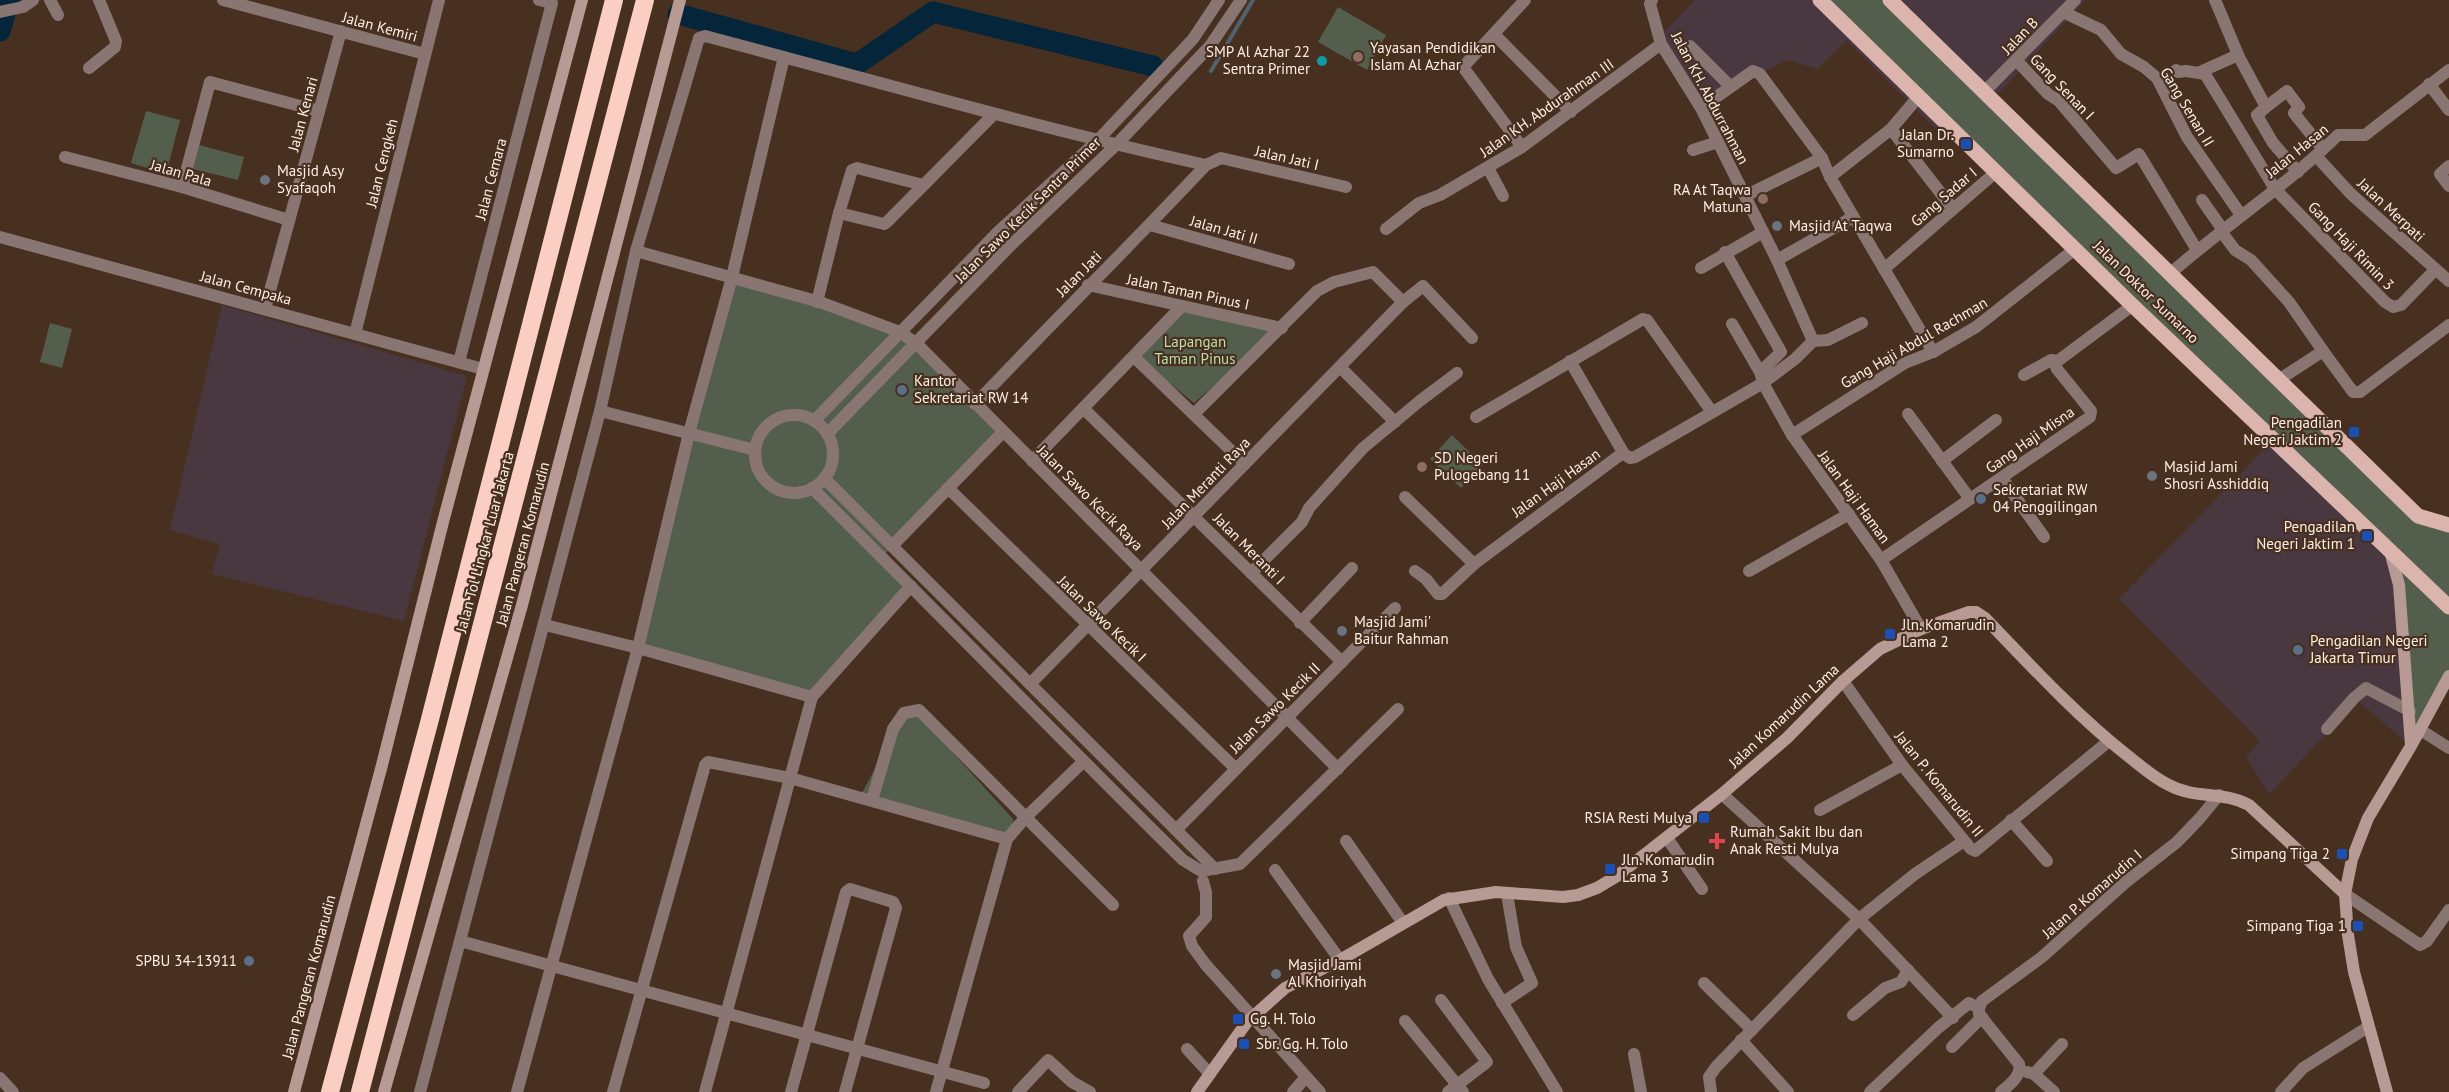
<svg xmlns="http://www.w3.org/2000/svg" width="2449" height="1092" font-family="'PT Sans',sans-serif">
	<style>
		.commercial { fill: #4a3841 }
		.green { fill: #535f4c }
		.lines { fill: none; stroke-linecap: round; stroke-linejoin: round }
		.stream { stroke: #50626d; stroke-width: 4 }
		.river { stroke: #05263a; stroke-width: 21 }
		.street { stroke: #897672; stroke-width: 12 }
		.secondary { stroke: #b79a94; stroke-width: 12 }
		.primary { stroke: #dbb5ad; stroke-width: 15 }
		.highway { stroke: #fbcec4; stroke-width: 18 }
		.education-dot { fill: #8d6e63; stroke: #483020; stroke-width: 2 }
		.culture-dot { fill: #0f9aa8; stroke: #483020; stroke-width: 2 }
		.transit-dot { fill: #1a4fb4; stroke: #483020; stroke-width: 2 }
		.worship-dot { fill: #6b7280; stroke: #483020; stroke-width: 2 }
		.service-dot { fill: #5c6f8a; stroke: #483020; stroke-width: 2 }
		.health-dot { fill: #e0444e; stroke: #483020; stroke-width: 2 }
		.labels { text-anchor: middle; stroke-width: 4.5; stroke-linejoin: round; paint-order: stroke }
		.street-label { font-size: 15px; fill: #feeee4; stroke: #483020 }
		.poi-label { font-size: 15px; fill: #feeee4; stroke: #483020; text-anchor: start }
		.park-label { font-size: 15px; fill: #bddfa8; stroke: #483020 }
	</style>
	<rect width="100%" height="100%" fill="#483020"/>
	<g class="commercial">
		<polygon points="1695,0 2086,0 1951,144 1846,40 1818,69 1788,60 1698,103 1662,34"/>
		<polygon points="222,305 467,376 404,621 212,574 220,544 170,530"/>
		<polygon points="2273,440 2389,550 2411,746 2358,701 2269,794 2246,757 2260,741 2119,599"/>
	</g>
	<g class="green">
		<polygon points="1820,0 1889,0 2418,516 2449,525 2449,678 2411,746 2389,550"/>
		<polygon points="1338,7 1386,35 1367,70 1318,42"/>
		<polygon points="146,111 180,120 166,174 131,163"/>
		<polygon points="199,145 244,157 238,180 193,169"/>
		<polygon points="732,277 900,332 1003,432 882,557 911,586 812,697 638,648"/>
		<polygon points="1180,309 1280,327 1194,403 1139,358"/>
		<polygon points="50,323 72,329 62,368 40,362"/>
		<polygon points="1452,435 1483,465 1461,488 1430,459"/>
		<polygon points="915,711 1013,819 1016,834 1003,836 862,793 896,729"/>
	</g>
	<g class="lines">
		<polyline class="stream" points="1211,71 1253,0"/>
		<g class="river">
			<polyline points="678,14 857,64 933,12 1153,66"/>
			<polyline points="0,31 9,0"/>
		</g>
		<g class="street">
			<polyline points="50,0 58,15"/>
			<polyline points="223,0 425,54"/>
			<polyline points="2215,0 2239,57 2266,107 2257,115 2259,119 2273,143 2298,172"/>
			<polyline points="0,12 23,7 33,0"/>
			<polyline points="2063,12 2101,30 2121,54 2144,67 2157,78 2187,137 2241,215"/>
			<polyline points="1494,34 1571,112"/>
			<polyline points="1690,46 1730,86"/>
			<polyline points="2017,61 2048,94 2059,101 2116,168 2139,154 2197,250"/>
			<polyline points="89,68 115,47 116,41 99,0"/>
			<polyline points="2176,70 2178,72 2186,71 2205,74 2275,189 2385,302 2393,307 2401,305 2435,270"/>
			<polyline points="2200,72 2238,55"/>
			<polyline points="2429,84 2449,110"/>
			<polyline points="1985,91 2075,0"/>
			<polyline points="2266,107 2287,91 2299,107 2294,113 2297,117 2323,149"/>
			<polyline points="1701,108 1753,71 1760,74 1822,158 1830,177 1933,352"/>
			<polyline points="1891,129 1953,209"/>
			<polyline points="1522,147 1463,67 1525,0"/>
			<polyline points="1693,150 1718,142"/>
			<polyline points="2316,156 2351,194 2449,281"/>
			<polyline points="65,157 182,187 289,220"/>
			<polyline points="2449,166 2440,174 2449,186"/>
			<polyline points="1488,168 1503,196"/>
			<polyline points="1830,177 1891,129 1919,96"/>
			<polyline points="182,187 210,82 319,111"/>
			<polyline points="1745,196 1822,158"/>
			<polyline points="2202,200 2223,230"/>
			<polyline points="839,213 884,224 887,222 994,114"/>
			<polyline points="1150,225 1289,264"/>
			<polyline points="1386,229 1419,203 1440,195 1522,147 1661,44"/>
			<polyline points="2221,231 2235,250 2251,260 2289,302 2323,351 2280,379"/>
			<polyline points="0,237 483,369"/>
			<polyline points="636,251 820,302 900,332 917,344 1338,769"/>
			<polyline points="1725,252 1781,352 1760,372"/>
			<polyline points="1777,260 1853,217"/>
			<polyline points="1701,268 1763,232"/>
			<polyline points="1884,269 1996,172"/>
			<path d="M2171,273C2225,225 2286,186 2338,135H2365L2449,70"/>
			<polyline points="1088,285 1282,328"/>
			<polyline points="817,302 839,213 852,170 857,168 923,185"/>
			<polyline points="265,309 341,31"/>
			<polyline points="1732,324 1760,372 1763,383 1792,435 1881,560 1921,629"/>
			<polyline points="355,334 439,0"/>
			<polyline points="1813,341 1828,340 1862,323"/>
			<polyline points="2323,351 2353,392 2360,392 2449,325"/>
			<polyline points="1134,357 1245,464"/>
			<polyline points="1570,361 1624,454"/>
			<polyline points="459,362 552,3 539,0"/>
			<polyline points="1340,367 1395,422"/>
			<polyline points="2024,375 2051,360 2057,361"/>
			<path d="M975,404C1051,324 1130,246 1206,165L1221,158L1346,187"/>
			<polyline points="1083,408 1342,662"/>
			<polyline points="600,411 755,450"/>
			<polyline points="1194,414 1317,291 1334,282 1373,272 1403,302"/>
			<polyline points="1908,414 1970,499"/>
			<circle cx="794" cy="454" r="39"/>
			<polyline points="1476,417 1643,319 1647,320 1712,412"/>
			<polyline points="814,421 998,232 1097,141 1193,39 1219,0"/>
			<polyline points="827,434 1011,245 1116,145 1210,46 1241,0"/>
			<polyline points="1792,435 1905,363 1933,352 1976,327 2075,249"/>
			<polyline points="1032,461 1181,307"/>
			<polyline points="1942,461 1996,420"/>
			<polyline points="824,478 1215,869"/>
			<polyline points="2002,478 2044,537"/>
			<path d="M812,488C937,611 1058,737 1183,860L1201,871L1240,864L1398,709"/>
			<polyline points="948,488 1236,769"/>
			<polyline points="1405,497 1474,564"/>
			<polyline points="892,546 1003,432"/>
			<polyline points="1881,560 2090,417 2091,411 2057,369 2055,363 2133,305"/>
			<polyline points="1415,571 1426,579 1438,594 1442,594 1474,564 1620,455 1624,454 1630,458 1635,457 1763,383 1795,359 1813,341 1777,260 1701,108 1661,44 1650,4 1652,0"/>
			<polyline points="1749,571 1849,514"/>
			<polyline points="1251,573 1302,522 1309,508 1363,448 1421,400 1457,373"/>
			<polyline points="1300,623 1352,568"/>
			<polyline points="545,625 638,648 812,697 911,586"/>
			<polyline points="1843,681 1902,765 1971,849 1975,851 2109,741"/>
			<polyline points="1030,684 1403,302 1423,286 1472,338"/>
			<polyline points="2327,729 2354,698 2366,688 2410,711"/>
			<polyline points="2419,729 2449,748"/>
			<polyline points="1722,794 1859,919 1953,1018"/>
			<polyline points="872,800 893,729 904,713 919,710 1113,905"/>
			<polyline points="1820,810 1902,765"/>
			<polyline points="2011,820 2047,861"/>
			<polyline points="1176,830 1395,608"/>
			<polyline points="1667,838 1702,889"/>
			<polyline points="1346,841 1403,923"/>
			<polyline points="1275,870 1340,960"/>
			<polyline points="1203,881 1206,892 1206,917 1189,936 1192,946 1206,965 1320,1092"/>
			<polyline points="2345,894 2420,945 2427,941 2449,910"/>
			<polyline points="1449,898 1488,979 1557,1092"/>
			<polyline points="460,941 984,1083"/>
			<polyline points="1704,983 1752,1030"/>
			<polyline points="1441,1000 1487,1062 1448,1092"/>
			<polyline points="1502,1003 1532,983 1516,947 1507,894"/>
			<polyline points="1979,1008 1982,1001 2042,957 2126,882 2177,842 2200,818 2219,795"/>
			<polyline points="1853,1015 1885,988 1901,982 1908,970"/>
			<polyline points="1405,1021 1463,1092"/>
			<polyline points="1741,1040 1788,1092"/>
			<polyline points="1952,1047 1982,1017"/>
			<polyline points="1187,1049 1210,1074"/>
			<polyline points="1634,1054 1641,1092"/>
			<polyline points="2027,1072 2034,1074 2054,1092"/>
			<polyline points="2034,1074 2062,1044"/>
			<polyline points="0,1078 13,1092"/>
			<path d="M420,1092L600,411L636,251L699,38L705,36C872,80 1037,128 1206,165"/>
			<polyline points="517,1092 638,648 689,433 732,277 784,57"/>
			<polyline points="613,1092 705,765 708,762 790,778 1007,839 1025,818 1083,762"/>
			<polyline points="705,1092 812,697"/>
			<polyline points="791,1092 846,892 850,889 893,902 896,908 845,1092"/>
			<polyline points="936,1092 1007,839"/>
			<polyline points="1018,1092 1048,1060 1072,1082 1090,1092"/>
			<polyline points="1293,1092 1306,1077"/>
			<polyline points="1711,1092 1709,1077 1716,1067 1859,919 1915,874 1964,841"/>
			<path d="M1870,1092L1938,1028L1969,1003L1979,1008V1014L2019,1064C2022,1076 2009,1085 2001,1092"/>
			<polyline points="2281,1092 2303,1068 2368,1027"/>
		</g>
		<g class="secondary">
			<polyline points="2390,551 2399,585 2411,745"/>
			<polyline points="294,1092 382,765 443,522 582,0"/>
			<polyline points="384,1092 522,605 680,0"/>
			<path d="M1197,1092L1247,1022L1285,988L1340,960L1444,900L1496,892L1563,897L1578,895L1597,888L1617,876L1722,794L1787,738L1843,681L1880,649L1921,629L1969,612H1976L1985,618C2031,666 2076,715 2128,756C2141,766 2154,778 2169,785C2194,799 2223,791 2249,805L2345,894"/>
			<polyline points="2387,1092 2354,972 2348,935 2345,894 2352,859 2368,818 2411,746 2449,676"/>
		</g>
		<g class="primary">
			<polyline points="1820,0 2130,303 2449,607"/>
			<polyline points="1890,0 2418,516 2449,525"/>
		</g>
		<g class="highway">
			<polyline points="330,1092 429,723 614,0"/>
			<polyline points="360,1092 645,0"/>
		</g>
	</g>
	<g class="education-dot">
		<circle cx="1358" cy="57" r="6"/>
		<circle cx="1763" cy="199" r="6"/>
		<circle cx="1422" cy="467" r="6"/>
	</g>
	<circle class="culture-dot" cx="1322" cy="61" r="6"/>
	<g class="transit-dot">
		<rect x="1960" y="138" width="12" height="12" rx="3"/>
		<rect x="2348" y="426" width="12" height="12" rx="3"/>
		<rect x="2361" y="530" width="12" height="12" rx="3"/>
		<rect x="1884" y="628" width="12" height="12" rx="3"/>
		<rect x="1698" y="812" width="12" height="12" rx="3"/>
		<rect x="2336" y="848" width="12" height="12" rx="3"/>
		<rect x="1604" y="863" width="12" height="12" rx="3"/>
		<rect x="2352" y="920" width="12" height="12" rx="3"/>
		<rect x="1232" y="1013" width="12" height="12" rx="3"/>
		<rect x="1238" y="1038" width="12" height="12" rx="3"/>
	</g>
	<g class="worship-dot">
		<circle cx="265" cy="180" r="6"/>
		<circle cx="1777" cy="226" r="6"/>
		<circle cx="2152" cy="476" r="6"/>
		<circle cx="1342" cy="631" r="6"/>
		<circle cx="1276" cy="974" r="6"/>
	</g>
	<g class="service-dot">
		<circle cx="902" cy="390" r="6"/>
		<circle cx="1981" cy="499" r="6"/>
		<circle cx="2298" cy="650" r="6"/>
		<circle cx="249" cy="961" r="6"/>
	</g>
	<path class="health-dot" d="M1714 832h6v6h6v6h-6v6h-6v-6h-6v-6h6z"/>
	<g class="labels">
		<g class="street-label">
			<text transform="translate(380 27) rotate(15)" y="5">Jalan Kemiri</text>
			<text transform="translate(2020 36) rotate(-46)" y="5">Jalan B</text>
			<text transform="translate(2062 87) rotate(46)" y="5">Gang Senan I</text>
			<text transform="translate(1710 98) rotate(62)" y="5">Jalan KH. Abdurrahman</text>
			<text transform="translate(2187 107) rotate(59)" y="5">Gang Senan II</text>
			<text transform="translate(1547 108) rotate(-35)" y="5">Jalan KH. Abdurahman III</text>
			<text transform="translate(303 114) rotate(-75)" y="5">Jalan Kenari</text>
			<text transform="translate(2297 151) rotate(-39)" y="5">Jalan Hasan</text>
			<text transform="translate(1287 158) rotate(13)" y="5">Jalan Jati I</text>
			<text transform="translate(382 163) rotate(-76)" y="5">Jalan Cengkeh</text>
			<text transform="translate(181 173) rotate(16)" y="5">Jalan Pala</text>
			<text transform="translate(491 179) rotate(-75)" y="5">Jalan Cemara</text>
			<text transform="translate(1944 197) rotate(-41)" y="5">Gang Sadar I</text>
			<text transform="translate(1028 210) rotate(-45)" y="5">Jalan Sawo Kecik Sentra Primer</text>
			<text transform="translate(2391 210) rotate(43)" y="5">Jalan Merpati</text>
			<text transform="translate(1224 230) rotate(16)" y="5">Jalan Jati II</text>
			<text transform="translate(2351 246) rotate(46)" y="5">Gang Haji Rimin 3</text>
			<text transform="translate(1079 274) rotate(-45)" y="5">Jalan Jati</text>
			<text transform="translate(246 288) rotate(15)" y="5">Jalan Cempaka</text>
			<text transform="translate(1188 292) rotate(12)" y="5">Jalan Taman Pinus I</text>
			<text transform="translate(2146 292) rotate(44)" y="5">Jalan Doktor Sumarno</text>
			<text transform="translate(1914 343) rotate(-30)" y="5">Gang Haji Abdul Rachman</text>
			<text transform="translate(2030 440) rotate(-35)" y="5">Gang Haji Misna</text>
			<text transform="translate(1206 483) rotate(-46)" y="5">Jalan Meranti Raya</text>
			<text transform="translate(1556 483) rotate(-36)" y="5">Jalan Haji Hasan</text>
			<text transform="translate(1854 497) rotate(54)" y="5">Jalan Haji Haman</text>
			<text transform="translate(1090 498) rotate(45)" y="5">Jalan Sawo Kecik Raya</text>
			<text transform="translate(485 542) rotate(-75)" y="5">Jalan Tol Lingkar Luar Jakarta</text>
			<text transform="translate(523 544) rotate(-75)" y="5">Jalan Pangeran Komarudin</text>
			<text transform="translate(1249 549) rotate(45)" y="5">Jalan Meranti I</text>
			<text transform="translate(1102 619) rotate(44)" y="5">Jalan Sawo Kecik I</text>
			<text transform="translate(1275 708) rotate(-45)" y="5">Jalan Sawo Kecik II</text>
			<text transform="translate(1784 716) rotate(-43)" y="5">Jalan Komarudin Lama</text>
			<text transform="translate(1939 784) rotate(51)" y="5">Jalan P. Komarudin II</text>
			<text transform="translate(2092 894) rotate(-41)" y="5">Jalan P. Komarudin I</text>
			<text transform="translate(309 977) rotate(-75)" y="5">Jalan Pangeran Komarudin</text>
		</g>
		<g class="poi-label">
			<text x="1370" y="53">Yayasan Pendidikan<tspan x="1370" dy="17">Islam Al Azhar</tspan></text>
			<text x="1310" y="57" text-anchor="end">SMP Al Azhar 22<tspan x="1310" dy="17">Sentra Primer</tspan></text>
			<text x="1954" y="140" text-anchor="end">Jalan Dr.<tspan x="1954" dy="17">Sumarno</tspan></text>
			<text x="277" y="176">Masjid Asy<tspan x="277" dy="17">Syafaqoh</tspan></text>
			<text x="1751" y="195" text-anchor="end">RA At Taqwa<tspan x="1751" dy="17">Matuna</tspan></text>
			<text x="1789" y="231">Masjid At Taqwa</text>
			<text x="914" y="386">Kantor<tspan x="914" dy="17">Sekretariat RW 14</tspan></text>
			<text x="2342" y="428" text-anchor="end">Pengadilan<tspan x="2342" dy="17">Negeri Jaktim 2</tspan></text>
			<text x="1434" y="463">SD Negeri<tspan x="1434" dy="17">Pulogebang 11</tspan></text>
			<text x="2164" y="472">Masjid Jami<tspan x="2164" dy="17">Shosri Asshiddiq</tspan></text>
			<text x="1993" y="495">Sekretariat RW<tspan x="1993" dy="17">04 Penggilingan</tspan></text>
			<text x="2355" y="532" text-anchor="end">Pengadilan<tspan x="2355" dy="17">Negeri Jaktim 1</tspan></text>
			<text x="1354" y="627">Masjid Jami'<tspan x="1354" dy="17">Baitur Rahman</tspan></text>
			<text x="1902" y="630">Jln. Komarudin<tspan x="1902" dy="17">Lama 2</tspan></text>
			<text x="2310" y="646">Pengadilan Negeri<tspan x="2310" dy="17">Jakarta Timur</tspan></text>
			<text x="1692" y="823" text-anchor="end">RSIA Resti Mulya</text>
			<text x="1730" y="837">Rumah Sakit Ibu dan<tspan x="1730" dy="17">Anak Resti Mulya</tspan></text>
			<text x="2330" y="859" text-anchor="end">Simpang Tiga 2</text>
			<text x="1622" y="865">Jln. Komarudin<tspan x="1622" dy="17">Lama 3</tspan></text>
			<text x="2346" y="931" text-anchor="end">Simpang Tiga 1</text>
			<text x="237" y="966" text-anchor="end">SPBU 34-13911</text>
			<text x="1288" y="970">Masjid Jami<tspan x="1288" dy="17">Al Khoiriyah</tspan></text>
			<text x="1250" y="1024">Gg. H. Tolo</text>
			<text x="1256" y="1049">Sbr. Gg. H. Tolo</text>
		</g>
		<g class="park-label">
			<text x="1195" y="347">Lapangan<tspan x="1195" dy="17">Taman Pinus</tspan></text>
		</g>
	</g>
</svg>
